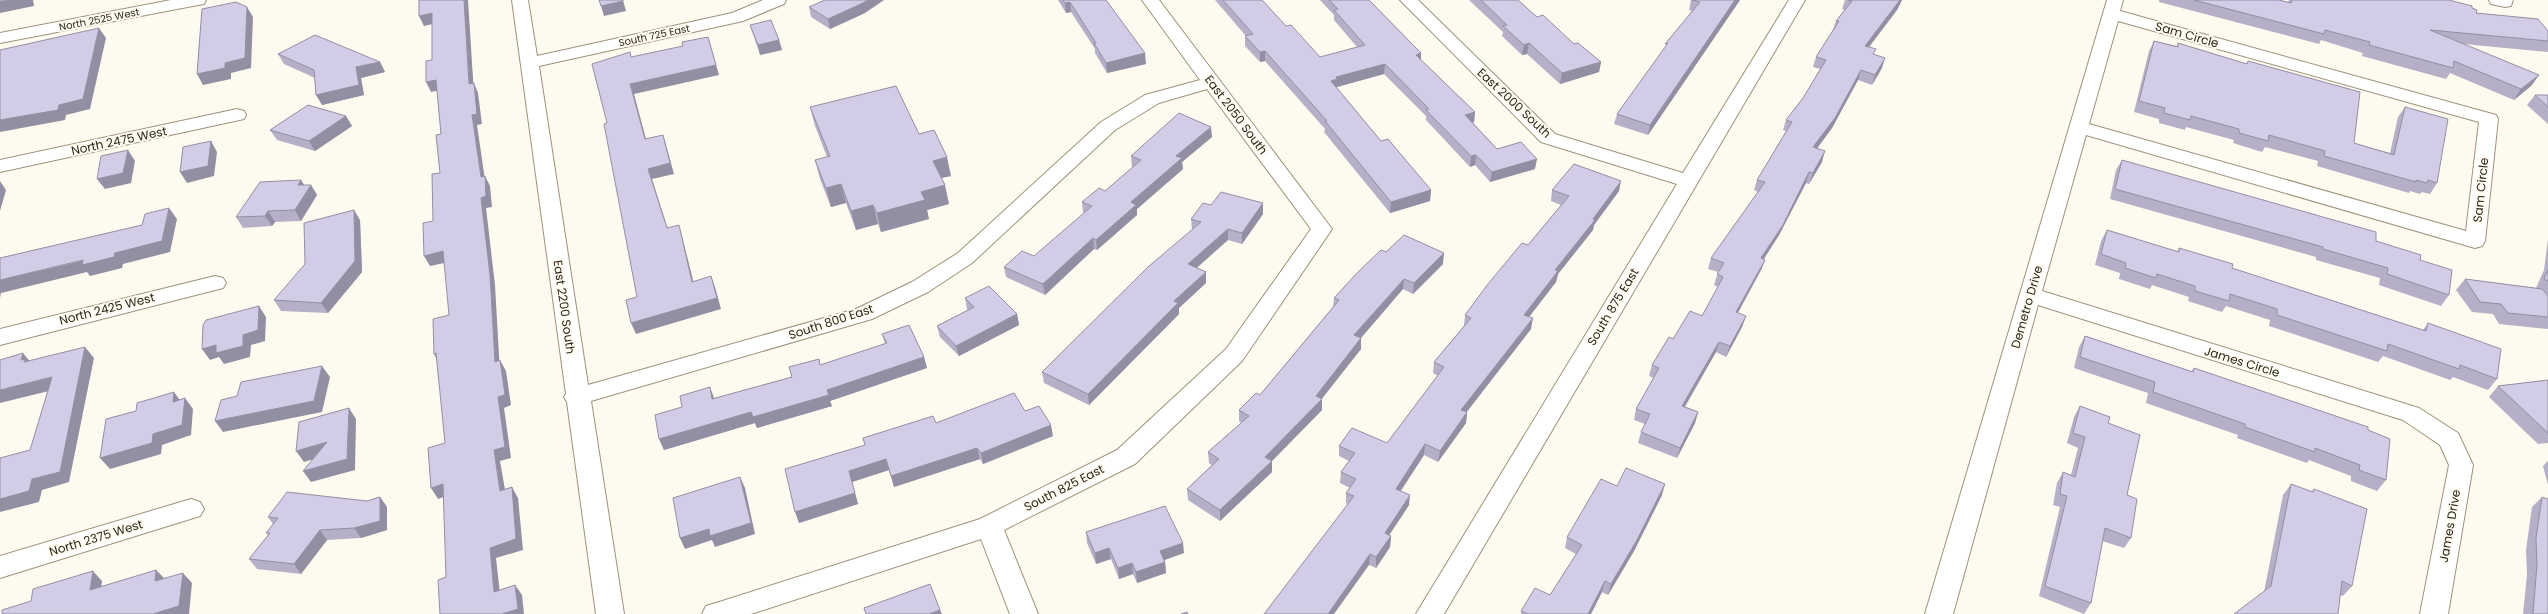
<svg xmlns="http://www.w3.org/2000/svg" width="2548" height="614" font-family="Poppins,sans-serif">
	<style>
		.lines { fill: none; stroke-linecap: round; stroke-linejoin: round }
		.street-casing { stroke: #9d9379; stroke-width: 2 }
		.street { fill: #fff; fill-rule: evenodd }
		.wall { fill: #b5afc7 }
		.shaded-wall { fill: #938fa2 }
		.building { fill: #d2cce7; stroke: #938fa2 }
		.labels { text-anchor: middle; stroke-width: 4; stroke-linejoin: round; paint-order: stroke }
		.far-street-label { font-size: 10px; fill: #2a261b; stroke: #fffaef }
		.street-label { font-size: 12px; fill: #2a261b; stroke: #fffaef }
	</style>
	<rect width="100%" height="100%" fill="#fffaef"/>
	<g class="lines">
		<g class="street-casing">
			<g id="street">
				<polygon points="171,0 206,0 204,4 198,5 0,43 0,33"/>
				<polygon points="512,0 528,0 537,56 732,13 763,0 786,0 784,4 743,21 539,66 588,385 856,309 912,282 958,253 1101,122 1145,95 1200,80 1142,0 1159,0 1332,229 1242,361 1135,464 1004,530 1038,614 1010,614 981,539 751,614 702,614 706,606 716,603 980,519 1117,450 1226,349 1311,229 1207,89 1159,103 1115,130 972,263 928,292 872,319 591,401 624,614 596,614 567,402 564,397 566,394"/>
				<polygon points="1400,0 1418,0 1555,134 1683,173 1789,0 1805,0 1444,614 1416,614 1677,184 1541,142"/>
				<path d="M2107,0H2123L2120,11L2496,115L2498,119L2485,241L2482,246L2475,248L2086,135L2042,291L2419,408L2458,433L2473,465L2448,614H2420L2449,465L2440,445L2403,420L2038,305L1953,614H1925ZM2118,21L2479,122L2466,231L2089,124Z"/>
				<polygon points="2489,0 2513,0 2511,6 2505,7 2491,4"/>
				<polygon points="237,109 244,111 246,115 244,119 0,172 0,160"/>
				<polygon points="215,276 223,278 226,283 223,288 0,345 0,329"/>
				<polygon points="191,499 200,502 204,509 200,516 0,578 0,556"/>
			</g>
		</g>
		<use href="#street" class="street"/>
	</g>
	<g class="wall">
		<polygon points="1058,0 1106,0 1146,64 1107,73 1095,53 1095,49 1071,12 1066,13"/>
		<polygon points="1215,0 1262,0 1286,26 1320,57 1357,47 1334,20 1334,15 1320,0 1369,0 1421,53 1421,60 1475,112 1474,122 1473,123 1497,149 1535,169 1490,182 1475,165 1470,167 1426,120 1426,116 1384,74 1337,87 1337,88 1381,141 1431,190 1430,201 1390,213 1324,132 1325,129 1265,61 1260,62 1245,46 1245,36 1246,36"/>
		<polygon points="1469,0 1518,0 1537,17 1574,44 1601,62 1599,72 1560,84 1527,54 1522,55 1502,36 1503,32"/>
		<polygon points="1691,0 1740,0 1648,135 1614,124 1617,114 1692,11 1689,10"/>
		<polygon points="1845,0 1902,0 1897,10 1869,47 1874,54 1882,68 1872,85 1858,80 1832,128 1817,148 1822,162 1809,184 1806,183 1779,235 1764,259 1765,260 1761,270 1738,313 1746,316 1742,327 1726,357 1716,352 1685,407 1698,412 1695,423 1677,458 1638,443 1641,432 1645,424 1634,420 1636,409 1654,378 1649,376 1652,365 1673,339 1702,316 1718,287 1714,285 1718,272 1708,269 1711,258 1758,192 1754,190 1757,180 1786,131 1783,130 1786,120 1803,98 1820,69 1813,67 1816,57 1833,30 1836,21 1845,10 1842,9"/>
		<polygon points="2159,0 2279,0 2288,2 2289,0 2449,0 2472,8 2476,13 2548,31 2548,52 2464,44 2532,85 2514,100 2450,73 2446,79 2362,56 2363,53 2321,40 2319,44 2159,2"/>
		<polygon points="809,7 865,13 830,29 811,17"/>
		<polygon points="750,25 779,40 782,50 760,55"/>
		<polygon points="2154,41 2177,46 2178,43 2247,64 2248,61 2354,143 2390,153 2398,117 2405,107 2437,183 2430,194 2422,192 2420,194 2410,191 2409,193 2317,166 2318,161 2265,147 2262,152 2233,143 2234,140 2186,127 2185,130 2159,123 2159,119 2134,112 2149,51"/>
		<polygon points="278,54 380,62 385,72 361,78 364,95 322,105 315,78 284,64"/>
		<polygon points="2535,95 2548,95 2548,124 2527,105"/>
		<polygon points="810,107 919,134 951,176 941,178 949,204 927,210 929,219 881,232 878,224 856,230 846,203 831,207 820,179 815,160 827,157 815,126"/>
		<polygon points="346,116 352,126 315,151 277,140 270,130"/>
		<polygon points="1212,137 1182,162 1183,169 1137,209 1137,215 1097,250 1094,249 1045,295 1006,277 1004,267 1034,256 1084,213 1083,212 1082,202 1105,191 1133,167 1132,167 1131,156"/>
		<polygon points="2122,160 2376,241 2420,260 2449,295 2441,306 2379,285 2380,278 2316,260 2316,257 2110,199 2116,170"/>
		<polygon points="301,180 304,185 311,185 317,195 301,221 275,222 272,226 243,228 236,217"/>
		<polygon points="1552,190 1619,191 1594,225 1593,230 1558,274 1556,282 1529,317 1531,329 1467,412 1466,423 1438,462 1424,455 1401,491 1409,505 1389,535 1391,536 1390,547 1376,568 1369,565 1348,504 1346,503 1346,493 1350,488 1340,483 1341,472 1349,461 1339,456 1339,446 1387,443 1438,376 1433,373 1434,362 1464,326 1465,315 1528,245 1561,205 1551,201"/>
		<polygon points="1263,203 1263,214 1242,244 1228,240 1197,268 1206,272 1206,283 1179,308 1179,314 1089,405 1044,383 1042,372 1192,230 1191,219 1211,205"/>
		<polygon points="360,220 362,272 328,313 281,311 274,300"/>
		<polygon points="2107,230 2177,252 2179,248 2232,268 2423,330 2428,323 2497,379 2488,390 2453,377 2450,380 2383,356 2378,362 2269,326 2270,320 2226,306 2222,312 2188,301 2189,297 2152,285 2150,289 2119,279 2120,273 2095,265 2101,241"/>
		<polygon points="2548,239 2548,295 2547,295 2548,296 2548,329 2499,324 2493,314 2472,312 2456,290 2465,279 2536,288 2544,270"/>
		<polygon points="1443,264 1413,294 1403,289 1361,338 1361,349 1322,399 1322,410 1272,461 1272,472 1220,521 1188,500 1187,489 1212,465 1209,463 1208,452 1242,423 1239,421 1239,410 1260,395 1333,307 1334,298"/>
		<polygon points="965,298 1017,314 1019,325 959,356 940,337 937,326 968,310 967,309"/>
		<polygon points="882,334 924,357 927,368 830,401 832,406 757,428 755,423 664,450 659,439 682,407 792,377 821,365 885,344"/>
		<polygon points="2085,336 2191,372 2194,368 2368,430 2386,480 2377,491 2351,481 2351,476 2309,460 2307,463 2237,438 2238,435 2146,403 2148,393 2074,368 2079,347"/>
		<polygon points="2548,380 2548,443 2538,444 2489,397 2498,386"/>
		<polygon points="2080,406 2108,423 2127,495 2131,538 2124,548 2102,541 2091,603 2084,614 2039,596 2060,507 2053,505 2057,483 2063,472 2071,475 2078,448 2067,443 2074,417"/>
		<polygon points="1025,411 1053,436 983,464 980,459 894,487 889,470 852,482 858,504 799,523 865,445"/>
		<polygon points="2548,461 2548,485 2543,466"/>
		<polygon points="2291,484 2311,492 2314,489 2352,586 2343,596 2341,595 2264,592 2283,495"/>
		<polygon points="1617,486 1662,495 1634,551 1608,595 1602,592 1591,614 1521,614 1521,611 1550,595 1576,554 1565,548 1567,537"/>
		<polygon points="380,497 387,507 387,530 361,538 327,540 301,574 257,569 249,559 268,535 266,533 273,524 268,517 367,501"/>
		<polygon points="2542,497 2548,614 2523,614 2527,575 2526,550 2532,507"/>
		<polygon points="1086,532 1184,553 1165,560 1166,573 1137,583 1133,574 1119,579 1111,559 1096,564 1087,543"/>
	</g>
	<g class="shaded-wall">
		<polygon points="8,0 33,0 34,6 0,13 0,2"/>
		<polygon points="464,0 468,0 474,94 469,84"/>
		<polygon points="623,0 626,11 604,16 601,6"/>
		<polygon points="868,0 884,0 865,13 830,29 828,19"/>
		<polygon points="1735,0 1740,0 1648,135 1650,125"/>
		<polygon points="1900,0 1902,0 1897,10 1862,56 1865,46"/>
		<polygon points="1070,2 1071,12 1066,13 1065,3"/>
		<polygon points="247,7 253,17 251,68 231,73 231,79 203,85 197,74"/>
		<polygon points="432,13 437,23 424,26 419,16"/>
		<polygon points="99,28 106,38 90,109 66,115 65,120 0,132 0,120 59,105"/>
		<polygon points="708,37 719,75 634,94 649,150 645,139 630,84"/>
		<polygon points="779,40 782,50 760,55 758,45"/>
		<polygon points="1529,43 1527,54 1522,55 1524,45"/>
		<polygon points="1265,51 1265,61 1260,62 1260,52"/>
		<polygon points="1145,53 1146,64 1107,73 1106,63"/>
		<polygon points="1421,53 1421,64 1416,55"/>
		<polygon points="1885,58 1882,68 1872,85 1875,75"/>
		<polygon points="380,62 385,72 361,78 364,95 322,105 316,95 356,67"/>
		<polygon points="1601,62 1599,72 1560,84 1562,73"/>
		<polygon points="1385,64 1384,74 1337,87 1337,89 1331,81 1336,77"/>
		<polygon points="1861,70 1858,80 1832,128 1810,158 1813,147"/>
		<polygon points="2539,75 2532,85 2514,100 2521,89"/>
		<polygon points="436,80 441,90 431,92 426,82"/>
		<polygon points="474,83 478,93 482,124 477,125 486,187 481,177 472,115"/>
		<polygon points="1475,112 1474,122 1464,125 1465,115"/>
		<polygon points="346,116 352,126 315,151 309,141"/>
		<polygon points="1211,127 1212,137 1182,162 1183,169 1137,209 1137,215 1097,250 1096,240 1131,202 1176,156"/>
		<polygon points="663,135 666,145 674,174 652,179 671,239 667,228 648,169"/>
		<polygon points="211,141 217,152 214,176 187,183 180,172"/>
		<polygon points="128,150 135,161 131,183 105,189 97,179"/>
		<polygon points="1825,151 1822,162 1809,184 1813,173"/>
		<polygon points="1476,155 1475,165 1470,167 1471,156"/>
		<polygon points="947,157 951,176 936,179 933,161"/>
		<polygon points="1537,159 1535,169 1490,182 1492,172"/>
		<polygon points="1809,172 1806,183 1779,235 1757,269 1761,258"/>
		<polygon points="485,176 490,186 492,207 486,208 495,285 500,373 495,362 481,198"/>
		<polygon points="301,180 307,190 311,185 317,195 301,221 295,210 298,185"/>
		<polygon points="0,181 6,190 0,211"/>
		<polygon points="1621,181 1619,191 1594,225 1593,230 1558,274 1556,282 1522,326 1524,315 1555,270"/>
		<polygon points="841,184 846,203 831,207 826,188"/>
		<polygon points="945,185 949,204 927,210 929,219 881,232 877,213 921,192"/>
		<polygon points="1431,190 1430,201 1390,213 1391,202"/>
		<polygon points="1263,203 1263,214 1242,244 1242,233"/>
		<polygon points="873,205 878,224 856,230 851,211"/>
		<polygon points="169,208 177,219 170,252 123,264 122,268 90,276 87,272 1,293 0,298 0,280 115,253"/>
		<polygon points="354,210 360,220 362,272 328,313 321,303"/>
		<polygon points="268,211 275,222 272,226 265,216"/>
		<polygon points="679,225 682,236 696,292 692,282"/>
		<polygon points="1228,229 1228,240 1189,274 1188,264"/>
		<polygon points="1093,238 1094,249 1045,295 1043,284"/>
		<polygon points="443,251 449,262 430,266 424,256"/>
		<polygon points="1444,253 1443,264 1413,294 1414,283"/>
		<polygon points="1765,260 1761,270 1732,323 1736,312"/>
		<polygon points="1206,272 1206,283 1179,308 1179,314 1089,405 1088,394 1174,301"/>
		<polygon points="711,276 715,287 721,309 636,334 631,323"/>
		<polygon points="1404,279 1403,289 1354,346 1354,335"/>
		<polygon points="259,306 266,317 265,341 251,345 250,357 224,364 219,357 210,360 202,349 216,345 243,335"/>
		<polygon points="1017,314 1019,325 959,356 956,346"/>
		<polygon points="1746,316 1742,327 1726,357 1730,346"/>
		<polygon points="1533,318 1531,329 1460,420 1461,410"/>
		<polygon points="1361,338 1361,349 1318,403 1322,399 1322,410 1272,461 1272,472 1220,521 1220,510 1265,457 1316,396"/>
		<polygon points="1719,342 1716,352 1679,416 1682,406"/>
		<polygon points="85,347 94,358 69,482 42,490 39,502 0,512 0,499 32,479"/>
		<polygon points="23,353 32,364 33,373 21,360"/>
		<polygon points="436,353 440,365 434,354"/>
		<polygon points="924,357 927,368 830,401 832,406 757,428 755,423 664,450 659,439 827,390"/>
		<polygon points="500,360 506,371 511,405 504,408 511,458 500,461 507,501 500,491 494,450"/>
		<polygon points="322,366 330,377 322,412 223,432 215,421"/>
		<polygon points="52,377 61,388 0,403 0,390"/>
		<polygon points="710,387 714,398 716,410 712,399"/>
		<polygon points="174,392 182,403 173,402"/>
		<polygon points="185,398 193,409 191,435 162,445 161,454 110,469 100,458 153,434"/>
		<polygon points="349,408 356,419 355,470 311,482 303,471 347,459"/>
		<polygon points="1467,412 1466,423 1438,462 1440,451"/>
		<polygon points="1698,412 1695,423 1677,458 1680,448"/>
		<polygon points="1051,425 1053,436 983,464 981,453"/>
		<polygon points="327,442 335,453 304,462 296,451"/>
		<polygon points="1425,444 1424,455 1395,499 1396,489"/>
		<polygon points="977,448 980,459 894,487 891,476"/>
		<polygon points="886,459 889,470 852,482 858,504 799,523 795,512 849,471"/>
		<polygon points="740,477 745,488 755,534 715,547 712,540 685,549 680,538"/>
		<polygon points="443,484 449,495 438,499 431,488"/>
		<polygon points="1665,484 1662,495 1634,551 1608,595 1611,584"/>
		<polygon points="512,487 518,498 523,550 496,558 501,603 494,592 490,548"/>
		<polygon points="1410,495 1409,505 1384,543 1385,533"/>
		<polygon points="380,497 387,507 387,530 361,538 354,528"/>
		<polygon points="320,530 327,540 301,574 294,564"/>
		<polygon points="1391,536 1390,547 1376,568 1376,557"/>
		<polygon points="1183,543 1184,553 1161,561 1160,551"/>
		<polygon points="1109,548 1111,559 1096,564 1095,553"/>
		<polygon points="1370,554 1369,565 1334,614 1328,614"/>
		<polygon points="1165,562 1166,573 1137,583 1136,572"/>
		<polygon points="1132,563 1133,574 1119,579 1118,568"/>
		<polygon points="156,570 166,580 155,581"/>
		<polygon points="93,571 102,581 100,600 90,590"/>
		<polygon points="183,573 192,583 189,614 153,614"/>
		<polygon points="1605,581 1602,592 1591,614 1588,614"/>
		<polygon points="515,585 522,595 524,614 502,614"/>
		<polygon points="940,610 942,614 929,614"/>
	</g>
	<g class="building">
		<polygon points="0,0 8,0 0,2"/>
		<polygon points="419,0 464,0 469,84 474,83 477,114 472,115 481,177 485,176 486,196 481,198 490,275 495,362 500,360 505,395 498,397 505,447 494,450 500,491 512,487 516,539 490,548 494,592 515,585 518,609 502,614 440,614 438,580 446,577 443,484 431,488 428,448 445,443 436,353 434,354 433,319 449,315 443,251 424,256 423,223 433,221 432,174 440,173 436,135 441,134 436,80 426,82 426,61 432,60 432,13 419,16"/>
		<polygon points="599,0 623,0 623,1 601,6"/>
		<polygon points="825,0 868,0 863,3 828,19 809,7"/>
		<polygon points="1063,0 1106,0 1145,53 1106,63 1094,43 1096,43 1070,2 1065,3"/>
		<polygon points="1223,0 1262,0 1286,26 1291,25 1320,57 1365,45 1334,10 1338,9 1329,0 1369,0 1421,53 1416,55 1475,112 1465,115 1497,149 1521,142 1537,159 1492,172 1476,155 1471,156 1426,110 1429,109 1385,64 1336,77 1337,79 1331,81 1381,141 1388,139 1431,190 1391,202 1325,121 1327,121 1265,51 1260,52 1245,36 1253,34"/>
		<polygon points="1481,0 1518,0 1537,17 1543,15 1574,44 1578,43 1601,62 1562,73 1529,43 1524,45 1503,26 1507,25"/>
		<polygon points="1692,0 1735,0 1650,125 1617,114 1668,43 1665,44 1700,2"/>
		<polygon points="1848,0 1900,0 1865,46 1876,49 1873,54 1885,58 1875,75 1861,70 1835,118 1813,147 1825,151 1813,173 1809,172 1783,225 1761,258 1765,260 1736,312 1746,316 1730,346 1719,342 1682,406 1698,412 1680,448 1641,432 1650,414 1636,409 1659,368 1652,365 1669,337 1673,339 1690,311 1702,316 1723,277 1717,274 1724,263 1711,258 1765,182 1757,180 1792,122 1786,120 1803,98 1826,60 1816,57 1839,21 1836,21 1852,1"/>
		<polygon points="2194,0 2279,0 2291,3 2292,0 2449,0 2472,6 2472,8 2477,10 2476,13 2538,19 2548,31 2548,41 2430,30 2539,75 2521,89 2454,61 2453,68 2369,45 2370,42 2325,30 2324,34"/>
		<polygon points="236,2 247,7 245,58 225,63 225,68 197,74 202,9"/>
		<polygon points="771,20 779,40 758,45 750,25"/>
		<polygon points="99,28 83,99 59,105 58,110 0,120 0,50"/>
		<polygon points="315,35 380,62 356,67 359,85 316,95 314,70 278,54"/>
		<polygon points="708,37 716,65 630,84 645,139 663,135 670,163 648,169 667,228 679,225 692,282 711,276 717,298 631,323 626,300 637,297 604,124 607,123 592,64 630,52 631,57 683,46 682,42"/>
		<polygon points="2154,41 2178,47 2178,43 2247,64 2248,61 2360,92 2354,143 2394,155 2405,107 2448,119 2437,183 2428,180 2427,183 2416,180 2416,182 2324,156 2325,151 2269,135 2268,141 2239,133 2239,129 2191,116 2190,120 2164,113 2165,108 2139,101"/>
		<polygon points="896,86 919,134 934,130 947,157 933,161 945,185 921,192 925,200 877,213 873,205 851,211 841,184 826,188 815,160 830,156 810,107"/>
		<polygon points="2535,95 2548,95 2548,107"/>
		<polygon points="308,105 346,116 309,141 270,130"/>
		<polygon points="1179,113 1211,127 1176,156 1182,158 1131,202 1136,205 1096,240 1093,238 1043,284 1004,267 1022,251 1034,256 1092,206 1082,202 1099,188 1105,191 1141,160 1131,156"/>
		<polygon points="211,141 208,166 180,172 183,147"/>
		<polygon points="128,150 123,173 97,179 101,156"/>
		<polygon points="2122,160 2376,232 2376,241 2421,255 2420,260 2452,270 2449,295 2387,274 2388,268 2323,249 2323,247 2115,189"/>
		<polygon points="1574,164 1621,181 1593,219 1595,220 1555,270 1558,271 1524,315 1533,318 1461,410 1467,412 1440,451 1425,444 1396,489 1410,495 1385,533 1391,536 1376,557 1370,554 1328,614 1264,614 1354,496 1346,493 1356,479 1341,472 1355,453 1339,446 1352,428 1387,443 1444,367 1434,362 1471,318 1465,315 1488,284 1522,243 1528,245 1569,196 1552,190"/>
		<polygon points="301,180 298,185 311,185 295,210 268,211 265,216 236,217 260,182"/>
		<polygon points="1221,192 1263,203 1242,233 1228,229 1188,264 1206,272 1174,301 1178,303 1088,394 1042,372 1148,267 1201,222 1191,219 1203,203 1211,205"/>
		<polygon points="169,208 162,241 115,253 114,257 82,265 83,260 0,280 0,258 142,225 145,214"/>
		<polygon points="354,210 355,261 321,303 274,300 305,264 304,223"/>
		<polygon points="2107,230 2179,252 2179,248 2233,264 2232,268 2426,331 2428,323 2501,349 2497,379 2460,365 2459,369 2388,344 2387,351 2277,315 2277,309 2230,294 2229,301 2195,291 2195,286 2157,274 2156,278 2125,268 2126,263 2101,254"/>
		<polygon points="1404,235 1444,253 1414,283 1404,279 1354,335 1361,338 1316,396 1322,399 1265,457 1272,461 1220,510 1187,489 1219,459 1208,452 1249,416 1239,410 1256,393 1260,395 1339,300 1334,298 1357,273 1381,250 1386,252"/>
		<polygon points="2548,270 2548,281 2544,279"/>
		<polygon points="2465,279 2542,289 2548,296 2548,317 2508,313 2501,304 2480,302"/>
		<polygon points="989,286 1017,314 956,346 937,326 974,307 965,298"/>
		<polygon points="259,306 258,330 243,335 243,346 216,353 216,345 202,349 203,325 206,320"/>
		<polygon points="909,325 924,357 827,390 829,395 753,417 751,412 659,439 655,415 682,407 680,396 710,387 712,399 792,377 789,367 819,359 820,365 887,343 882,334"/>
		<polygon points="2085,336 2193,372 2194,368 2368,427 2368,430 2390,439 2386,480 2359,470 2360,465 2315,448 2315,452 2245,427 2245,424 2153,392 2155,382 2080,357"/>
		<polygon points="85,347 60,472 32,479 29,491 0,499 0,458 30,450 52,377 0,390 0,360 23,353 21,360 26,359 24,362"/>
		<polygon points="322,366 314,401 215,421 221,400 237,396 241,382"/>
		<polygon points="2548,380 2548,433 2498,386"/>
		<polygon points="174,392 173,402 185,398 182,425 153,434 152,443 100,458 106,419 136,411 137,403"/>
		<polygon points="1014,393 1025,411 1039,406 1051,425 981,453 977,448 891,476 886,459 849,471 855,493 795,512 785,469 865,445 863,438 933,416 936,423"/>
		<polygon points="2080,406 2110,417 2108,423 2140,435 2127,495 2137,499 2131,538 2105,528 2091,603 2045,586 2067,496 2060,494 2063,472 2075,477 2085,437 2073,433"/>
		<polygon points="349,408 347,459 303,471 327,442 296,451 299,422"/>
		<polygon points="1626,468 1665,484 1637,540 1611,584 1605,581 1588,614 1528,614 1521,611 1535,588 1550,595 1582,545 1567,537 1601,479 1617,486"/>
		<polygon points="740,477 751,523 710,536 709,529 680,538 673,498"/>
		<polygon points="2291,484 2313,492 2314,489 2367,509 2352,586 2342,581 2338,614 2234,614 2271,586"/>
		<polygon points="287,492 367,501 380,497 380,521 354,528 320,530 294,564 249,559 270,533 266,533 278,518 268,517"/>
		<polygon points="2542,497 2548,499 2548,614 2533,614 2537,564 2536,539"/>
		<polygon points="1165,506 1183,543 1160,551 1165,562 1136,572 1132,563 1118,568 1109,548 1095,553 1086,532"/>
		<polygon points="156,570 155,581 183,573 179,606 153,614 2,614 2,610 31,601 33,589 93,571 90,590"/>
		<polygon points="930,584 940,610 929,614 866,614 864,608"/>
		<polygon points="1187,612 1188,614 1181,614"/>
	</g>
	<g class="labels">
		<g class="far-street-label">
			<text transform="translate(99 19) rotate(-11)" y="4">North 2525 West</text>
			<text transform="translate(654 35) rotate(-12)" y="4">South 725 East</text>
		</g>
		<g class="street-label">
			<text transform="translate(2187 35) rotate(16)" y="4">Sam Circle</text>
			<text transform="translate(1514 103) rotate(43)" y="4">East 2000 South</text>
			<text transform="translate(1236 115) rotate(53)" y="4">East 2050 South</text>
			<text transform="translate(119 141) rotate(-12)" y="4">North 2475 West</text>
			<text transform="translate(2481 190) rotate(-84)" y="4">Sam Circle</text>
			<text transform="translate(564 307) rotate(82)" y="4">East 2200 South</text>
			<text transform="translate(1613 307) rotate(-59)" y="4">South 875 East</text>
			<text transform="translate(2027 307) rotate(-74)" y="4">Demetro Drive</text>
			<text transform="translate(107 309) rotate(-14)" y="4">North 2425 West</text>
			<text transform="translate(831 322) rotate(-18)" y="4">South 800 East</text>
			<text transform="translate(2242 362) rotate(17)" y="4">James Circle</text>
			<text transform="translate(1064 488) rotate(-27)" y="4">South 825 East</text>
			<text transform="translate(2450 526) rotate(-80)" y="4">James Drive</text>
			<text transform="translate(96 538) rotate(-17)" y="4">North 2375 West</text>
		</g>
	</g>
</svg>
